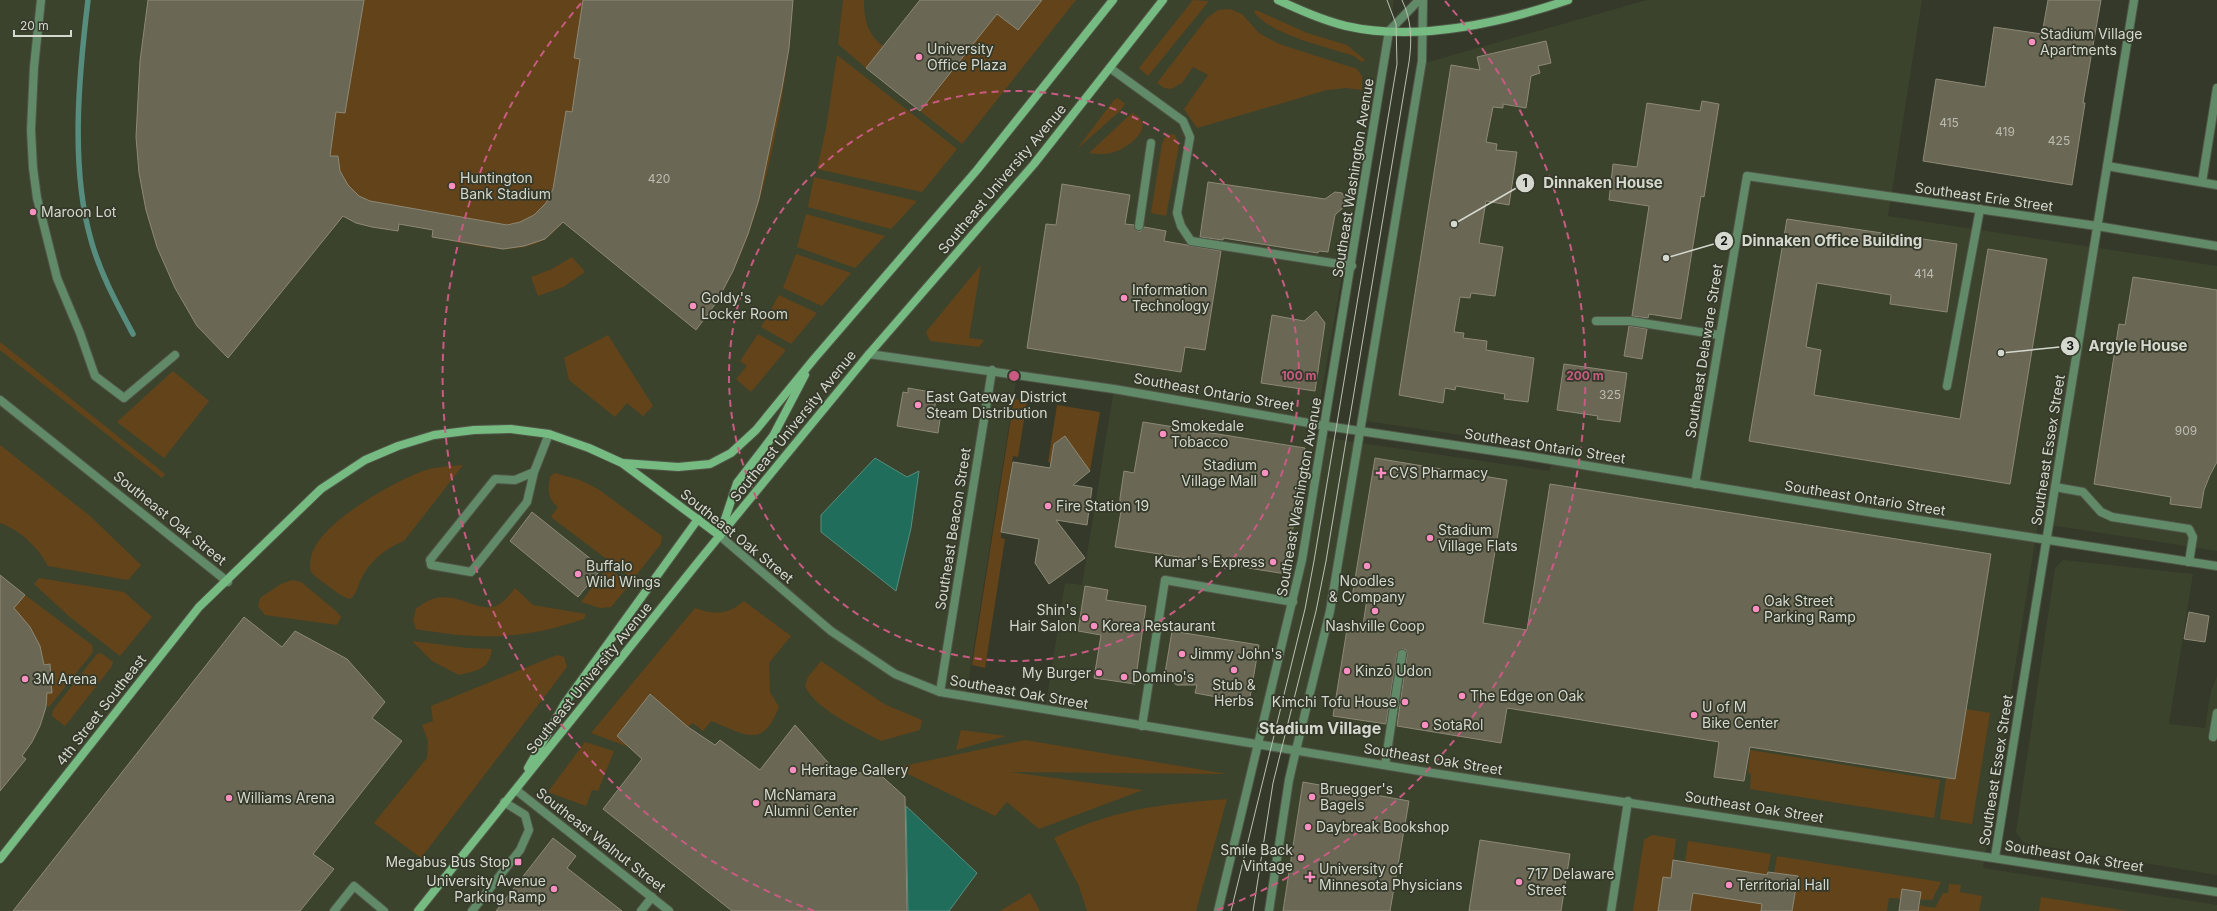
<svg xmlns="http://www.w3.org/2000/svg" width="2217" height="911" font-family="Inter,sans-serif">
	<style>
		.built { fill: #3c432d; fill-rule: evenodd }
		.green { fill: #634319 }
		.water { fill: #216d5c; stroke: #578d7e }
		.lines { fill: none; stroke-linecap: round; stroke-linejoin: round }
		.stream { stroke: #578d7e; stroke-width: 5.5 }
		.building { fill: #6b6755; stroke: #8d8976 }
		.service-casing { stroke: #515647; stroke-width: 10 }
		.minor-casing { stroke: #515647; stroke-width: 10 }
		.tertiary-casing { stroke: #515647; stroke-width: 10 }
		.secondary-casing { stroke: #515647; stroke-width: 10 }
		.service { stroke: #618b68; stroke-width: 8 }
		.minor { stroke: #618b68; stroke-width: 8 }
		.tertiary { stroke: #618b68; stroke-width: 8 }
		.secondary { stroke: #76bb82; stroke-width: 8 }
		.tram { stroke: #bcbfb4; stroke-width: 1 }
		.ring { fill: none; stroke: #c95b83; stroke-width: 2; stroke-dasharray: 7 5 }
		.poi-dot { fill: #fc8fc1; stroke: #343929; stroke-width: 1.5 }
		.labels { text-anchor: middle; stroke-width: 3.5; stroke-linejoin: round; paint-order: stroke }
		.number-label { font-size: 12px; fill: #babcb0 }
		.poi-label { font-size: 14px; fill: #d5d8ce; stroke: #343929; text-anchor: start }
		.street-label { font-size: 14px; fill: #d5d8ce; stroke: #343929 }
		.quarter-label { font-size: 16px; font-weight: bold; fill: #d5d8ce; stroke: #343929 }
		.centre { fill: #c95b83; stroke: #343929; stroke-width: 2 }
		.ring-label { font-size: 12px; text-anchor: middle; font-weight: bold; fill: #c95b83; stroke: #343929; stroke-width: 3.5; stroke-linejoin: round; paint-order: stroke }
		.leader { fill: none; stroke: #d5d8ce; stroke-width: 1.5 }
		.callout-dot { fill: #d5d8ce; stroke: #343929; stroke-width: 1.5 }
		.mark-label { font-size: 12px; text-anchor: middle; font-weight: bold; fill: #111 }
		.callout-label { font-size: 15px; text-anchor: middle; font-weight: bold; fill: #d5d8ce; stroke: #343929; stroke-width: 3.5; stroke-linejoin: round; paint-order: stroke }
	</style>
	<rect width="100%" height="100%" fill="#343929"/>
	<g class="built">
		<path d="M0,0H1394L1380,93L1374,92L1314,436L1549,471L1557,449L1366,421L1425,63L1647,0H1922L1888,216L2217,266V551L2038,523L1983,868L2217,905V911H1269L1296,750L1259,745L1218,911H0ZM1017,375L1114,389L1082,585L1065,583L1045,710L966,696Z"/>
		<polygon points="2063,560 2193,574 2169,724 2205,728 2211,691 2217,676 2217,875 2024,843 2016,832 2055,568"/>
	</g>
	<g class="green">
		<path d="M148,0H793C788,82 769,197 733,271C723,292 710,311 696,330L564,222C558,227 552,235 545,239C513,259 467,243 432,237L433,230L399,224L398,231C378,228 360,225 343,216L228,358L197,326L157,247L146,210L139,173L136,137L140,61Z"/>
		<path d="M843,0H864C864,19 867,34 883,46L866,68L838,44Z"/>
		<polygon points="1042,0 1076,0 962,144 920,111 997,14"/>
		<polygon points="1193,0 1209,1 1148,76 1139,68"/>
		<polygon points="1230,9 1242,14 1259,33 1279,44 1357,69 1362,76 1362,90 1346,88 1327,90 1197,128 1184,109 1208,75 1193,67 1182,83 1171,89 1164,88 1157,83 1207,18 1218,10"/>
		<path d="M1256,10L1307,33L1347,45L1365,60L1362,62L1354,56C1327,47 1271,35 1254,12Z"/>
		<polygon points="837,55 957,149 922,192 817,169 826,129"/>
		<polygon points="1118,98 1125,104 1120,111 1077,149 1114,100"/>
		<path d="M1132,113C1158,125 1130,147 1114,152C1106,155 1098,154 1089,153Z"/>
		<polygon points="1170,134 1175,135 1179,145 1166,216 1151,213 1162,144 1165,137"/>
		<polygon points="814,177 917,201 891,229 808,207"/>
		<polygon points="806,214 885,236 855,268 797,247"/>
		<polygon points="796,254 851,273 822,306 783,288"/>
		<polygon points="572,257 585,272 563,287 538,296 531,277 552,269"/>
		<polygon points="981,265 969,338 984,340 979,347 930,341 926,332"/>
		<polygon points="779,295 817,313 791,344 761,327"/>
		<polygon points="758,334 786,350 751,392 736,379 747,366 740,361"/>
		<polygon points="608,335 653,406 643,416 627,403 615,417 569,380 564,358"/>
		<polygon points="0,342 165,474 162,478 0,350"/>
		<polygon points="173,371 209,401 164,458 117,422"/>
		<polygon points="1014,399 1027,401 1018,457 1013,456 1001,532 1001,538 1005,539 985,668 972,665"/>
		<polygon points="1057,405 1100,412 1090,471 1065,436 1054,444 1051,463 1048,462"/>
		<path d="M0,445L90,516L141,565L128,580L48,566C38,547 20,530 0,523Z"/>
		<path d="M463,465L404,541C386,548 371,560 362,577C357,586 358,593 350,599C340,596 333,589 324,583C321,580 315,577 312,573C309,569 310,563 311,558C316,525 389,485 418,473C432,467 448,466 463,465Z"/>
		<path d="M555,473L580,480L598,489L662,536L661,544L633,579L551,517L558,507C547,498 548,490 550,477Z"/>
		<polygon points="607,568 630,584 611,607 600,608 581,602"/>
		<polygon points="39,578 124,592 152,617 120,656 71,618 34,584"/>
		<polygon points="292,580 301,582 336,611 341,617 337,625 265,615 258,606 260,598 281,584"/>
		<path d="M515,588L533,605L586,614L584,619C522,640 480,640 416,629L413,620L416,609C449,579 477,617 498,605C505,601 510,595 515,588Z"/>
		<path d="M25,595L92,645L93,652L49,707L46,704V693H52L50,664L44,665C38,642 29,626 14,608Z"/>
		<path d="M744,601L791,636L769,663L770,692L779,707C762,750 745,734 711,721L703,731L693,723L688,727L650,694L617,736L629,747L591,733L695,608C715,615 728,615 744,601Z"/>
		<path d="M412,641L467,648L492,649C489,670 478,670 459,675L432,661Z"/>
		<polygon points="101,653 113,662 112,666 65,726 52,716 53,710 97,654"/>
		<polygon points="557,655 564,657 567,667 421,858 374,823 427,758 428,741 422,725 433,721 431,706"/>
		<path d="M821,661L884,704L922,720L920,730L881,741C858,728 816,710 805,686L808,677Z"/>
		<polygon points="1966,709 1990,713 1972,824 1940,819 1946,778 1955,779"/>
		<polygon points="961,730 1006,736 956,750"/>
		<polygon points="1025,740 1227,774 1010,772 1143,790 1039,829 1007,802 995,816 902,771 903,766"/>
		<polygon points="585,742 614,751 598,791 592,790 586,806 548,792"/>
		<polygon points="1750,750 1940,780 1934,818 1750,789 1751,774 1748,773"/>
		<path d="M1227,799L1196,911H1087L1079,886L1054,838C1115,809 1161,804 1227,799Z"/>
		<polygon points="1652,835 1676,839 1671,878 1663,877 1658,911 1633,911 1644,840"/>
		<polygon points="1688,841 1771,854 1767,875 1685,862"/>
		<polygon points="1777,856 1941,882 1932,900 1889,898 1887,911 1792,911 1797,876 1774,873"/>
		<polygon points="1949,884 1961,885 1960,892 1982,896 1979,911 1918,911 1918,905 1935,908 1943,893 1948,893"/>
		<polygon points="1030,893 1040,911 1000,911"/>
		<polygon points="1693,893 1762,904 1761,911 1690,911"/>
		<polygon points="2041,897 2128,911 2039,911"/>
	</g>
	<g class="water">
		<polygon points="875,458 907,477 919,471 911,528 896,591 821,532 821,515"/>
		<polygon points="906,806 977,873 949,911 908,911"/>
	</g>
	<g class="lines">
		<path class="stream" d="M88,0C79,74 70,167 91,240C100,273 117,304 133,334"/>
	</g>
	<g class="building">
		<polygon points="148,0 364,0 345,113 336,112 330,156 338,156 340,171 348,185 359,196 370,201 507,225 520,222 534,215 546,203 553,189 566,111 572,112 580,59 574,58 583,0 793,0 789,48 782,88 759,199 748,234 733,271 716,303 696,330 563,222 545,239 524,246 503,249 432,237 433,230 399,224 398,231 372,227 356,223 343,216 228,358 197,326 175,288 157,247 146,210 139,173 136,137 140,61"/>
		<polygon points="920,0 1042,0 1018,30 997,14 920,111 866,68"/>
		<polygon points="2048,0 2101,0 2083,103 2085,103 2072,185 1923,161 1936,79 1985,87 1994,27 2042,34"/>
		<polygon points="1546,41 1551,63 1538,66 1540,73 1531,76 1526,108 1503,104 1503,108 1493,107 1486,142 1497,144 1496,150 1517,152 1509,205 1486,201 1479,243 1503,247 1495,296 1471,293 1470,298 1460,297 1454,332 1464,333 1463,338 1487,341 1486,350 1534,358 1528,402 1504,399 1505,394 1456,386 1455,390 1445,388 1443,403 1399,395 1451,65 1480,70 1477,57"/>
		<polygon points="1702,101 1719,104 1704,197 1701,196 1681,319 1649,314 1648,318 1632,316 1649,206 1609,200 1613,164 1637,167 1647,103 1700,111"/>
		<polygon points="1208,182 1325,199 1335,192 1342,193 1346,199 1345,206 1335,215 1328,252 1319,251 1318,253 1223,238 1223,240 1200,237"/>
		<polygon points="1062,184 1130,195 1125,224 1134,225 1138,231 1141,231 1144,227 1166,231 1164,241 1221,251 1205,350 1185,347 1181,372 1027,348 1046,224 1056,225"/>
		<polygon points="1787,219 1957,244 1947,312 1890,304 1891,295 1817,283 1806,347 1821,350 1814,395 1960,419 1988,249 2047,259 2010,484 1749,441"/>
		<polygon points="2133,277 2217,290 2217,462 2210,475 2204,490 2201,508 2170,504 2171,497 2094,484 2119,324 2125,325"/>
		<polygon points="1316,311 1325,323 1315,391 1261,383 1272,315 1304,321"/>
		<polygon points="1629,326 1647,329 1642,359 1624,356"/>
		<polygon points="1564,364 1627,373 1620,422 1597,419 1598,416 1557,410"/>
		<polygon points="908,388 931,392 929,399 936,400 934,411 941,413 938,433 897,426 903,392 908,393"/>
		<polygon points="1143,422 1305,448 1286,574 1115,547 1122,505 1120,504 1120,498 1124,471 1134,473"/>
		<polygon points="1065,436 1090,471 1073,485 1092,488 1087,525 1056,520 1085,558 1049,584 1035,563 1039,539 1001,532 1013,462 1050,468 1054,444"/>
		<polygon points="1375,458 1507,480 1483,623 1527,630 1550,484 1991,554 1955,779 1750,747 1744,781 1714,777 1719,742 1507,708 1501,743 1397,726 1407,655 1406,650 1402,649 1397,653 1386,724 1333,716 1347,629 1362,631 1367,599 1352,597"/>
		<polygon points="532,512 602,568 578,597 510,541"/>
		<polygon points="0,575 25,595 14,608 30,627 40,646 44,665 50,664 52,693 47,693 46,707 40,726 32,742 22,756 26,759 0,791"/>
		<polygon points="1085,586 1108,590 1106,600 1146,606 1135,684 1094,678 1101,635 1078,631"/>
		<polygon points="2189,612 2209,616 2205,642 2184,639"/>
		<polygon points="244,617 282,647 295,631 347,659 385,702 372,718 402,741 313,854 334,869 300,911 13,911"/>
		<polygon points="1172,631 1259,645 1249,703 1195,693 1197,685 1177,685 1168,680 1165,673"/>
		<polygon points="650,694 688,727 715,745 720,740 760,770 795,725 832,767 859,773 875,770 905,797 907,911 732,911 603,809 642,759 617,736"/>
		<polygon points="1303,782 1409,801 1390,911 1283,911"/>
		<polygon points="553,838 576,856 567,868 622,911 496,911"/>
		<polygon points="1480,840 1570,854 1561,911 1469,911"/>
		<polygon points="1673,860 1767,875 1768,872 1798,876 1792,911 1761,911 1762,904 1693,893 1690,911 1658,911 1663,877 1671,878"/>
		<polygon points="1902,889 1921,892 1918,911 1899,911"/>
	</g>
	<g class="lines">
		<g class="service-casing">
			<g id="service">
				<polyline points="41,0 34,67 31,130 33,168 37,198 57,278 80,333 95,376 124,398 175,355"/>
				<polyline points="1110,68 1183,121 1190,137 1177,213 1181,226 1191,241 1352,266"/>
				<polyline points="2107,166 2217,185"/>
				<polyline points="2202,182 2217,88"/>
				<polyline points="1139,226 1151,143"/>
				<polyline points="1596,321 1630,321 1719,335"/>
				<polyline points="1947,386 1980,209"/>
				<polyline points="534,472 515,480 495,479 430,560 431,565 471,572 527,502 534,472 549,434"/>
				<polyline points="2055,487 2083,492 2101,512 2112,517 2189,529 2193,537 2189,562"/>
				<polyline points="1142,726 1165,580 1293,602"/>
				<polyline points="2213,737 2217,713"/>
				<polyline points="1385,765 1402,654"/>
				<polyline points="334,911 354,886 384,911"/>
				<polyline points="472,911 520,850 529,830 525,815 504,802"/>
				<polyline points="641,911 652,897"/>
			</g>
		</g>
		<g class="minor-casing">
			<g id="minor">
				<polyline points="869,354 1114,389 1326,426 1534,457 1880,514 2217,566"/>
				<polyline points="1695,484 1747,176 2097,226 2217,246"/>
				<polyline points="940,692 992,370"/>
				<polyline points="516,790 669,911"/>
				<polyline points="1995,857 2134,0"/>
				<polyline points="1269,911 1289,780 1296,750"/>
				<polyline points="1611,911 1628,801"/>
			</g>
		</g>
		<g class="tertiary-casing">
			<g id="tertiary">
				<polyline points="0,400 228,582"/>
				<polyline points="720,536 831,631 895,674 940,692 1426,772 2217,892"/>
				<polyline points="1296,750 1330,611 1422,61 1423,0"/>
				<polyline points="1218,911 1302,560 1389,31 1419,0"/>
			</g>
		</g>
		<g class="secondary-casing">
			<g id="secondary">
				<path d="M1278,0C1300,10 1322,20 1346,26C1416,42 1501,23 1568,0"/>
				<polyline points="623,463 678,467 710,464 731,453 756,430 814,359 977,170 1113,0"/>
				<polyline points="721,531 737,483 773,436 805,375"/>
				<polyline points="528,768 565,703 698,519"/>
				<polyline points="0,859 199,607 321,489 365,460 398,446 434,435 474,430 511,429 549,434 589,448 622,463 720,536"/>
				<polyline points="418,911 703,556 869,354 1034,164 1163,0"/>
			</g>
		</g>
		<use href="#service" class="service"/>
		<use href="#minor" class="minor"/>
		<use href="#tertiary" class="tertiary"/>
		<use href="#secondary" class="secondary"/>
		<g class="tram">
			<polyline points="1231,911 1305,609 1314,561 1397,64 1396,24 1387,0"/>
			<path d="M1253,911L1273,783L1316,611L1326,561L1409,62C1412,40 1412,21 1402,0"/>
		</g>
	</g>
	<g class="ring">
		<circle cx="1014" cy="376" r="285"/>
		<path d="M814 911A571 571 0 0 1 583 1M1445 1A571 571 0 0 1 1214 911"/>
	</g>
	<g class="poi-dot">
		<circle cx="2032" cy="42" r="4"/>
		<circle cx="919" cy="57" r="4"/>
		<circle cx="452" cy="186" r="4"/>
		<circle cx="33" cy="212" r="4"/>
		<circle cx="1124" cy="298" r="4"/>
		<circle cx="693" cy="306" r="4"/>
		<circle cx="918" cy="405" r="4"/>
		<circle cx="1163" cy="434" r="4"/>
		<circle cx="1265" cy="473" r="4"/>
		<path d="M1379 467h4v4h4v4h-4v4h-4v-4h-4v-4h4z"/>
		<circle cx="1048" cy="506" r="4"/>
		<circle cx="1430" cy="538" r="4"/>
		<circle cx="1273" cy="562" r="4"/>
		<circle cx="1367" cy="566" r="4"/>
		<circle cx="578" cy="574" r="4"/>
		<circle cx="1756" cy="609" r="4"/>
		<circle cx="1375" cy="611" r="4"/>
		<circle cx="1085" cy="618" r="4"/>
		<circle cx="1094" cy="626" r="4"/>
		<circle cx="1182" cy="654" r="4"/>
		<circle cx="1234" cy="670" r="4"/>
		<circle cx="1347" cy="671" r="4"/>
		<circle cx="1099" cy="673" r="4"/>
		<circle cx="1124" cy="677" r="4"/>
		<circle cx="25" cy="679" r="4"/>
		<circle cx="1462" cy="696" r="4"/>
		<circle cx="1405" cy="702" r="4"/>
		<circle cx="1694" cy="715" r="4"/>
		<circle cx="1425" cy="725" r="4"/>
		<circle cx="793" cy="770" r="4"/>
		<circle cx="1312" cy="797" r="4"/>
		<circle cx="229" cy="798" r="4"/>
		<circle cx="756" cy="803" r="4"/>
		<circle cx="1308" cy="827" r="4"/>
		<circle cx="1301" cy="858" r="4"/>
		<rect x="514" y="858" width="8" height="8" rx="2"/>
		<path d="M1308 871h4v4h4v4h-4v4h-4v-4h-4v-4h4z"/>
		<circle cx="1519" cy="882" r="4"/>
		<circle cx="1729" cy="885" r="4"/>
		<circle cx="554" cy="889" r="4"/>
	</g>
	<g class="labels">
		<g class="number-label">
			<text x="1949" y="127">415</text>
			<text x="2005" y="136">419</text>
			<text x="2059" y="145">425</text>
			<text x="659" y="183">420</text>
			<text x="1924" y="278">414</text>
			<text x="1610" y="399">325</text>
			<text x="2186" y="435">909</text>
		</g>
		<g class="poi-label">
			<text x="2040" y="39">Stadium Village<tspan x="2040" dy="16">Apartments</tspan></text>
			<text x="927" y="54">University<tspan x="927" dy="16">Office Plaza</tspan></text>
			<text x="460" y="183">Huntington<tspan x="460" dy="16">Bank Stadium</tspan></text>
			<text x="41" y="217">Maroon Lot</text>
			<text x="1132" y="295">Information<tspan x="1132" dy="16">Technology</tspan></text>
			<text x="701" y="303">Goldy's<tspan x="701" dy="16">Locker Room</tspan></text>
			<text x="926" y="402">East Gateway District<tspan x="926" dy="16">Steam Distribution</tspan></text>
			<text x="1171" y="431">Smokedale<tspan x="1171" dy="16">Tobacco</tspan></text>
			<text x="1257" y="470" text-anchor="end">Stadium<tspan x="1257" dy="16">Village Mall</tspan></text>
			<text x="1389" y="478">CVS Pharmacy</text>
			<text x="1056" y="511">Fire Station 19</text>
			<text x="1438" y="535">Stadium<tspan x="1438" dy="16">Village Flats</tspan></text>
			<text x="1265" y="567" text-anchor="end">Kumar's Express</text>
			<text x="586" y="571">Buffalo<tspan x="586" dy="16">Wild Wings</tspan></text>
			<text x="1367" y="586" text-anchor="middle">Noodles<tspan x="1367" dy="16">&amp; Company</tspan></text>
			<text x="1764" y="606">Oak Street<tspan x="1764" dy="16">Parking Ramp</tspan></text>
			<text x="1077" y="615" text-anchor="end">Shin's<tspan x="1077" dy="16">Hair Salon</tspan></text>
			<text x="1102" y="631">Korea Restaurant</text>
			<text x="1375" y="631" text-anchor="middle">Nashville Coop</text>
			<text x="1190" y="659">Jimmy John's</text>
			<text x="1355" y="676">Kinzō Udon</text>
			<text x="1091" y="678" text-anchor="end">My Burger</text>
			<text x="1132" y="682">Domino's</text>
			<text x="33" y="684">3M Arena</text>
			<text x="1234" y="690" text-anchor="middle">Stub &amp;<tspan x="1234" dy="16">Herbs</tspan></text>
			<text x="1470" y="701">The Edge on Oak</text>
			<text x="1397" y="707" text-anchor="end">Kimchi Tofu House</text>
			<text x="1702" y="712">U of M<tspan x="1702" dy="16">Bike Center</tspan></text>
			<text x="1433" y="730">SotaRol</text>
			<text x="801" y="775">Heritage Gallery</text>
			<text x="1320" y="794">Bruegger's<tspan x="1320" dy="16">Bagels</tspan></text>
			<text x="764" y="800">McNamara<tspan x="764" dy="16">Alumni Center</tspan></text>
			<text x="237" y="803">Williams Arena</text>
			<text x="1316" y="832">Daybreak Bookshop</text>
			<text x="1293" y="855" text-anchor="end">Smile Back<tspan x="1293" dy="16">Vintage</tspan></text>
			<text x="510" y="867" text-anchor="end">Megabus Bus Stop</text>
			<text x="1319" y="874">University of<tspan x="1319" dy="16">Minnesota Physicians</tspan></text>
			<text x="1527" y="879">717 Delaware<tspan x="1527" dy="16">Street</tspan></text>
			<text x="546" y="886" text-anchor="end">University Avenue<tspan x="546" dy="16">Parking Ramp</tspan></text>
			<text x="1737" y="890">Territorial Hall</text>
		</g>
		<g class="street-label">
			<text transform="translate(1353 178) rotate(-81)" y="5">Southeast Washington Avenue</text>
			<text transform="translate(1002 179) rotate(-50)" y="5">Southeast University Avenue</text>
			<text transform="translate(1984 197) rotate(8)" y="5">Southeast Erie Street</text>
			<text transform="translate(1704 351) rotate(-81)" y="5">Southeast Delaware Street</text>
			<text transform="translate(1214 392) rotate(10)" y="5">Southeast Ontario Street</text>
			<text transform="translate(793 426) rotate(-51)" y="5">Southeast University Avenue</text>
			<text transform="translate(1545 446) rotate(9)" y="5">Southeast Ontario Street</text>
			<text transform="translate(2048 450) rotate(-81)" y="5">Southeast Essex Street</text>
			<text transform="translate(1299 497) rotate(-80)" y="5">Southeast Washington Avenue</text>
			<text transform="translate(1865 498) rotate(9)" y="5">Southeast Ontario Street</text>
			<text transform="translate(170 518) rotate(39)" y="5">Southeast Oak Street</text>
			<text transform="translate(953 529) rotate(-81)" y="5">Southeast Beacon Street</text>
			<text transform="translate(737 536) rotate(39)" y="5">Southeast Oak Street</text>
			<text transform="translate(589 678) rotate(-51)" y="5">Southeast University Avenue</text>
			<text transform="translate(1019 692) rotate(10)" y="5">Southeast Oak Street</text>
			<text transform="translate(101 710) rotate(-52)" y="5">4th Street Southeast</text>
			<text transform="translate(1433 759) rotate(9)" y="5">Southeast Oak Street</text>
			<text transform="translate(1996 770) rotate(-81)" y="5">Southeast Essex Street</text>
			<text transform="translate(1754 807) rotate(9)" y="5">Southeast Oak Street</text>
			<text transform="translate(601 840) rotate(38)" y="5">Southeast Walnut Street</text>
			<text transform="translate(2074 856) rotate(9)" y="5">Southeast Oak Street</text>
		</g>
		<g class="quarter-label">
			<text x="1320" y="734">Stadium Village</text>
		</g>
	</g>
	<circle cx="1014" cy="376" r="6" class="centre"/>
	<g class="ring-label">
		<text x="1299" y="380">100 m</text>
		<text x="1585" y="380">200 m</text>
	</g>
	<path class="leader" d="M1454 224L1525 183M1666 258L1724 241M2001 353L2070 346"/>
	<g class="callout-dot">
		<circle cx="1454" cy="224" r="4"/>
		<circle cx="1666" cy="258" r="4"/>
		<circle cx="2001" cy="353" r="4"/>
		<circle cx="1525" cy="183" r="10"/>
		<circle cx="1724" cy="241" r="10"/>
		<circle cx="2070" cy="346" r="10"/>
	</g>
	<g class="mark-label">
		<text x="1525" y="187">1</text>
		<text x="1724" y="245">2</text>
		<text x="2070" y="350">3</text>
	</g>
	<g class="callout-label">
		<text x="1603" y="188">Dinnaken House</text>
		<text x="1832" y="246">Dinnaken Office Building</text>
		<text x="2138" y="351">Argyle House</text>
	</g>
	<path d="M14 30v6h57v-6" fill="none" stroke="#d5d8ce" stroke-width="2"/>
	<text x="20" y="30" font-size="12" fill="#d5d8ce" stroke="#343929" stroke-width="3" paint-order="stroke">20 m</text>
</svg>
